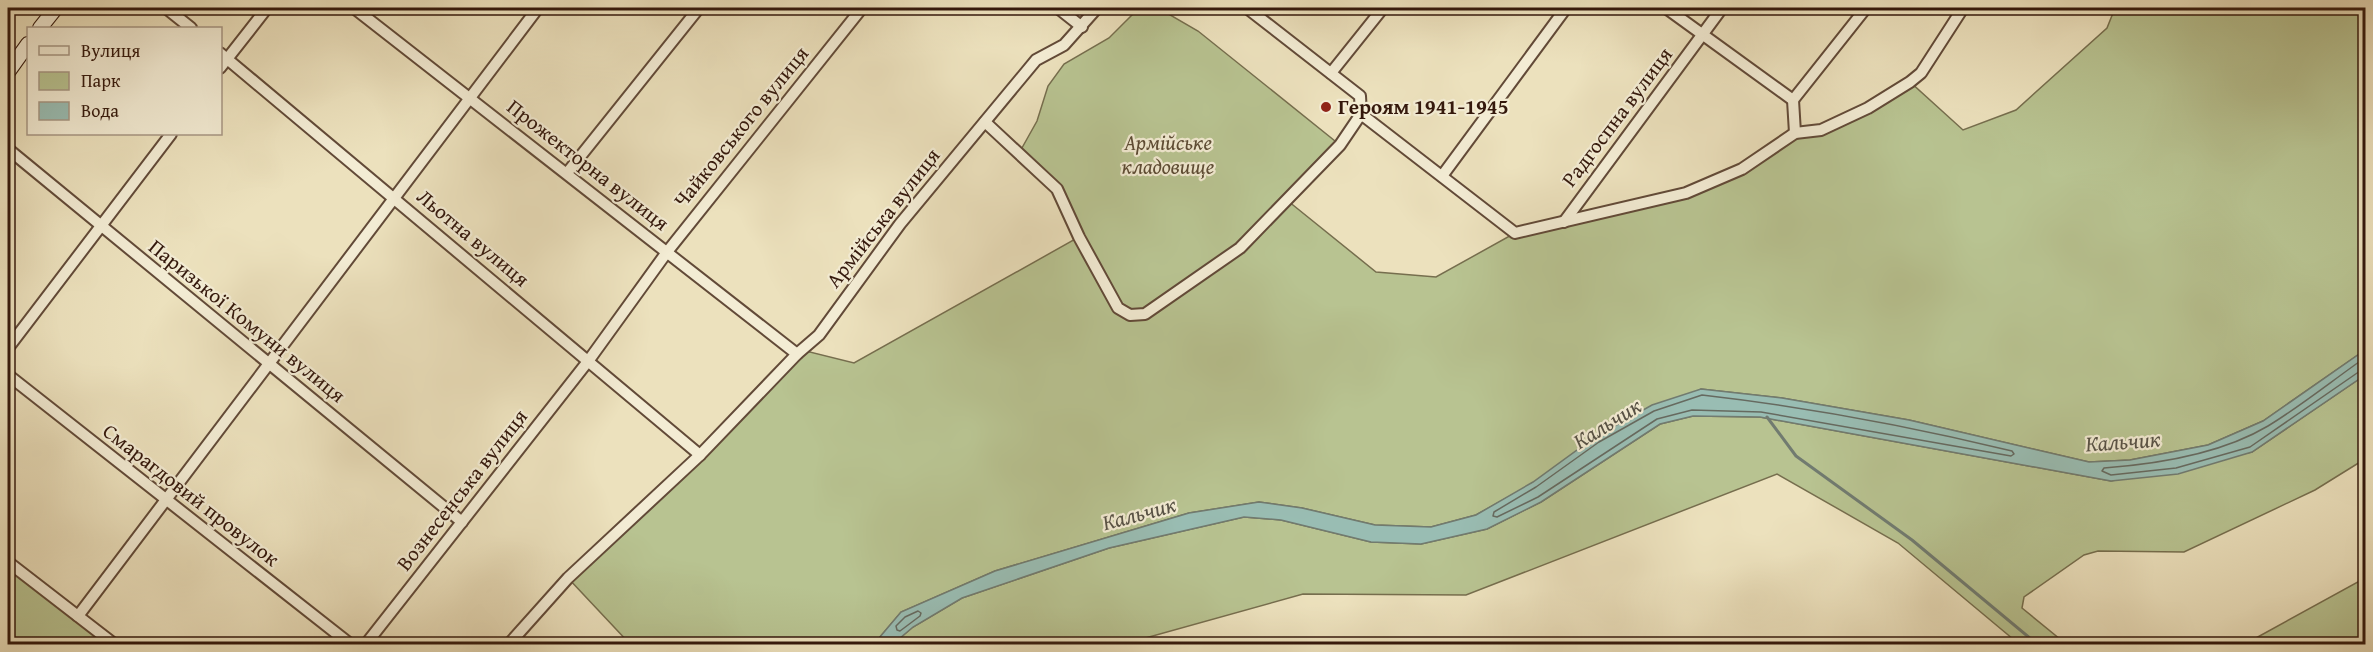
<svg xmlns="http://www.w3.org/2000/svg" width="2373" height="652" font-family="'Gentium Book Plus',serif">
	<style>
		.green { fill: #b8c391; stroke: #766e4e; stroke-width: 1.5 }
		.water { fill: #99bdb3; stroke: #717b70; stroke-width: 1.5 }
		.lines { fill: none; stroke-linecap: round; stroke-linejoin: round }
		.shore { stroke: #666a60; stroke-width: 1.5 }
		.stream { stroke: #717b70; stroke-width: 3 }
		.street-casing { stroke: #624a38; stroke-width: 14 }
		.secondary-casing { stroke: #34180c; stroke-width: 16 }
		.street { stroke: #f3ecd4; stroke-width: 10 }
		.secondary { stroke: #f3ecd4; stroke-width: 14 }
		.poi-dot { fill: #8f2418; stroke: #f3ecd4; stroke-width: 2 }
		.labels { text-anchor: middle; stroke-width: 4.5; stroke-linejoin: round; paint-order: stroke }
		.poi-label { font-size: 21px; font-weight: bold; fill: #34180c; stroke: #f3ecd4; text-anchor: start }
		.street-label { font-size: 21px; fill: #34180c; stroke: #f3ecd4 }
		.park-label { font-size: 21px; font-style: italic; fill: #5c4b34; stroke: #f3ecd4 }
		.water-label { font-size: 22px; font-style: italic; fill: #575246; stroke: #f3ecd4 }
	</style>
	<rect width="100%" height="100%" fill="#ece1bd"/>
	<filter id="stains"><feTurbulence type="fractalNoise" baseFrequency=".00333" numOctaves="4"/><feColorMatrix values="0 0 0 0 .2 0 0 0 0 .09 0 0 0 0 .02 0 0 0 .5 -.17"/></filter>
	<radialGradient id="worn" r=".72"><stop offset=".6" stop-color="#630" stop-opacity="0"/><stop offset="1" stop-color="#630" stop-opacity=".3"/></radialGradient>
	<g class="green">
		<polygon points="2115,8 2365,8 2365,350 2263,421 2208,445 2130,460 2089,462 1909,420 1782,398 1701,389 1476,515 1431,527 1375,525 1302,508 1259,502 1189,513 995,571 901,612 874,644 630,644 568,578 802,350 854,363 1079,237 1057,189 1018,155 1037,121 1048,86 1064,64 1109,38 1135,12 1160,9 1198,31 1340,145 1288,201 1376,272 1436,277 1515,233 1686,193 1742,169 1795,133 1821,130 1910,82 1963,130 2016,110 2107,28"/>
		<polygon points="2365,375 2365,459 2315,490 2184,552 2098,551 2084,555 2024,597 2022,608 2066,644 2019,644 1898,543 1777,474 1466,595 1303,594 1124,644 893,644 913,627 962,598 1109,548 1244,517 1281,520 1371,542 1421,544 1487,529 1541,502 1660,424 1693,416 1760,417 2111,481 2252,452"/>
		<polygon points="8,562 114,644 8,644"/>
		<polygon points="2365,578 2365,644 2245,644"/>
	</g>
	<polygon class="water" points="2365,350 2365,375 2252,452 2178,474 2111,481 1760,417 1693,416 1660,424 1541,502 1487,529 1421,544 1371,542 1281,520 1244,517 1109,548 962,598 913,627 893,644 874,644 901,612 995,571 1189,513 1259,502 1302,508 1375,525 1431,527 1476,515 1533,482 1595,437 1652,405 1701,389 1782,398 1909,420 2089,462 2130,460 2208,445 2263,421"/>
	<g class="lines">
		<g class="shore">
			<path d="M2366,357C2333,380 2301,406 2268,426C2221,454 2158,464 2104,468L2102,471L2111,475L2176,468L2250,447L2360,371L2366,370"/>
			<path d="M1702,395C1807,407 1909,426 2012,451L2014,454L2011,456L1761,412L1692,410L1657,419L1538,497L1497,517L1493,516L1494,512L1536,487L1599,442L1654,411Z"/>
			<polygon points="918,611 921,613 920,616 900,631 897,630 896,626 905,617"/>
		</g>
		<polyline class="stream" points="1767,417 1796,456 1912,540 2037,644"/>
		<g class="street-casing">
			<g id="street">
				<polyline points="166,8 191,28"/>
				<polyline points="354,8 797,354"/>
				<polyline points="1058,8 1082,27"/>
				<polyline points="1247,8 1360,96 1361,114 1515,233 1686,193 1742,169 1795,133 1821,130 1868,108 1910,82 1921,73 1963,8"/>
				<polyline points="1666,8 1793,100"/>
				<polyline points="220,53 700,455"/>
				<polyline points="220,68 267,8"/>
				<polyline points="1331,73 1383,8"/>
				<polyline points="1793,100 1866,8"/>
				<polyline points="1793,100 1795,133"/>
				<polyline points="985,122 1057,189 1079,237 1118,308 1130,315 1145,314 1240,248 1340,145 1361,114"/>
				<polyline points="8,149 462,522"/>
				<polyline points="567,173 699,8"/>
				<polyline points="1442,176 1566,8"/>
				<polyline points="1564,222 1722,8"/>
				<polyline points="8,348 171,134"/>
				<polyline points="8,375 350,644"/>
				<polyline points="8,562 114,644"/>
				<polyline points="78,616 538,8"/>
				<polyline points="366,644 589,360 667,252 862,8"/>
				<polyline points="509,644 568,578 700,455 797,354 819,335 900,224 1036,60 1064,45 1097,8"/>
			</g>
		</g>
		<g class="secondary-casing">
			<g id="secondary">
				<polyline points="40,28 56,8"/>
				<polyline points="8,72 28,44"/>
			</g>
		</g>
		<use href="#street" class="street"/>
		<use href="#secondary" class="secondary"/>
	</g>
	<circle class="poi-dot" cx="1326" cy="107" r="6"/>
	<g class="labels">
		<g class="poi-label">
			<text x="1338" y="114">Героям 1941-1945</text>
		</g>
		<g class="street-label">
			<text transform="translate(1617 117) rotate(-53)" y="7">Радгоспна вулиця</text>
			<text transform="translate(741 127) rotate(-51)" y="7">Чайковського вулиця</text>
			<text transform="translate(588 165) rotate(38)" y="7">Прожекторна вулиця</text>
			<text transform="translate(883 218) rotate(-52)" y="7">Армійська вулиця</text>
			<text transform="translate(473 238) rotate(40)" y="7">Льотна вулиця</text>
			<text transform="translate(247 321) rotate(39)" y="7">Паризької Комуни вулиця</text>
			<text transform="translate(462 490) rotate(-52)" y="7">Вознесенська вулиця</text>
			<text transform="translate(191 495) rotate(38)" y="7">Смарагдовий провулок</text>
		</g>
		<g class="park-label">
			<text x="1168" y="150">Армійське<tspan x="1168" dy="24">кладовище</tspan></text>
		</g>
		<g class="water-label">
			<text transform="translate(1607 423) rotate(-32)" y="8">Кальчик</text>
			<text transform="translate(2123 441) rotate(-4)" y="8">Кальчик</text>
			<text transform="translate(1139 513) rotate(-15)" y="8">Кальчик</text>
		</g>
	</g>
	<rect width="2373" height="652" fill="none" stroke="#ece1bd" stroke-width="30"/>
	<rect x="9" y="9" width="2355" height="634" fill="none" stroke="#34180c" stroke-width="3"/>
	<rect x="15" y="15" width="2343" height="622" fill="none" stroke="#34180c" stroke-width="1.5"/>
	<rect x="27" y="27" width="195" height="108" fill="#f3ecd4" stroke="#a79784" stroke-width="1.5"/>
	<rect x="39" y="46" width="30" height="9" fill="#f3ecd4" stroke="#a79784" stroke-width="1.5"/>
	<text x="81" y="57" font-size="18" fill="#34180c">Вулиця</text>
	<rect x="39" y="72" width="30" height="18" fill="#b8c391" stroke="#a79784" stroke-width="1.5"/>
	<text x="81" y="87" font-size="18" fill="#34180c">Парк</text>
	<rect x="39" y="102" width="30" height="18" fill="#99bdb3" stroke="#a79784" stroke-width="1.5"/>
	<text x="81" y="117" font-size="18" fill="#34180c">Вода</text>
	<rect width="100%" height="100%" filter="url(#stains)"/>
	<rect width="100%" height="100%" fill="url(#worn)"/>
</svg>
